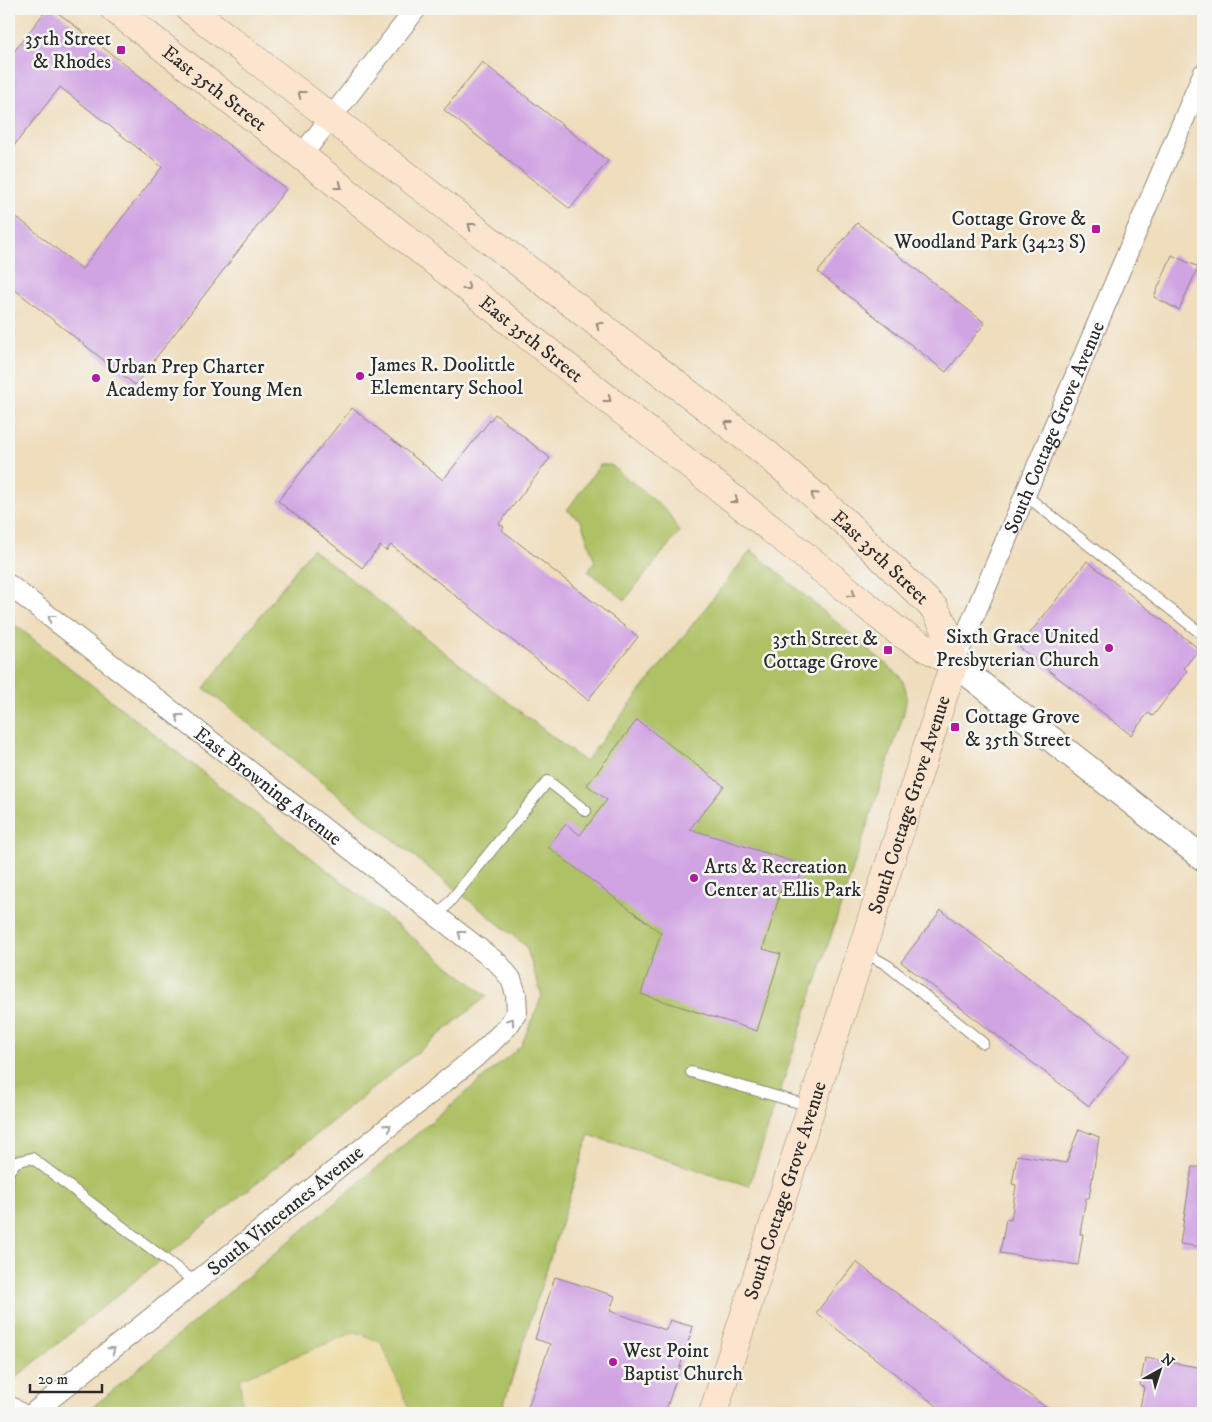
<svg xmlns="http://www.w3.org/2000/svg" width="1212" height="1422" font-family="'IM FELL DW Pica',serif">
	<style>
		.green { fill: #aec165; stroke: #6c7648 }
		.sand { fill: #eeda9e; stroke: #8c8264 }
		.building { fill: #d0a3e3 }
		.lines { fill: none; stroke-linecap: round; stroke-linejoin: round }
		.service-casing { stroke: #8d8474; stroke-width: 12 }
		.minor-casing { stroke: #8d8474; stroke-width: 22 }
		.tertiary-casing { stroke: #8d8474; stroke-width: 27 }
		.secondary-casing { stroke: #8d8474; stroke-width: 29 }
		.service { stroke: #fff; stroke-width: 10 }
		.minor { stroke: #fff; stroke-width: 20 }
		.tertiary { stroke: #fff; stroke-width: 25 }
		.secondary { stroke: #fce5cf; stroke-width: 28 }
		.oneway { stroke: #94887d }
		.oneway2 { stroke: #a0a0a0 }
		.poi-dot { fill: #b5179e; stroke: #f6f6f2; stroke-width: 2 }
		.labels { text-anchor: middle; stroke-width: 5; stroke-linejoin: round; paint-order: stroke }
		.poi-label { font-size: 20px; fill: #2b2b2b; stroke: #f6f6f2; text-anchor: start }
		.street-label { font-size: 20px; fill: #2b2b2b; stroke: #f6f6f2 }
	</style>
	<rect width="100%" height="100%" fill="#f6f6f2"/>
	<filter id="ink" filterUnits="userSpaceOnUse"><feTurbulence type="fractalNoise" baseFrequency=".02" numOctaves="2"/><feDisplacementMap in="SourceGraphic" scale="10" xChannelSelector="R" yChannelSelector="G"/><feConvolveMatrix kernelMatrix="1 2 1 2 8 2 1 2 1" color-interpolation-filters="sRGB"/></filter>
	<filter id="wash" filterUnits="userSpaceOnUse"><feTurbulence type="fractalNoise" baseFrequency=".0096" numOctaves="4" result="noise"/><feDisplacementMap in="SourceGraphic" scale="20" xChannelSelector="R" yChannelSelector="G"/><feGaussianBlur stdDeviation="1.12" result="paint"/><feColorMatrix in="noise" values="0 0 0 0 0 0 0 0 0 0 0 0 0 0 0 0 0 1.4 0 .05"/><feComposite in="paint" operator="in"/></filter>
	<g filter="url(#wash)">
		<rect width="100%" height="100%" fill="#efddbc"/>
		<g class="green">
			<polygon points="600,465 611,465 667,511 679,532 625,600 588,571 595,562 581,521 567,510"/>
			<path d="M312,549L585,762L751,550L900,676C909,692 907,699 903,716L749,1186L589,1135L501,1413H86L521,1046L542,996L526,946L204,688Z"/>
			<polygon points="9,620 487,996 9,1383"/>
		</g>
		<polygon class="sand" points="355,1332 381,1342 411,1413 243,1413 240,1379"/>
		<g id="blocks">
			<g class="building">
				<polygon points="47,9 53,9 286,189 135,385 9,285 9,211 82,269 162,167 60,87 9,152 9,58"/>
				<polygon points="482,62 608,161 570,209 444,110"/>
				<polygon points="857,223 985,323 946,372 818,272"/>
				<polygon points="1172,255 1198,267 1179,310 1154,297"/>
				<polygon points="352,408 443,480 495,414 550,458 499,524 504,527 502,530 638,637 588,700 391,545 386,551 380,546 362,568 278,501"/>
				<polygon points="1087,561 1199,649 1184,668 1187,671 1153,716 1148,713 1131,735 1019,647"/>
				<polygon points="637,720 724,786 690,829 804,865 794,895 781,891 763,949 781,954 757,1031 641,994 661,933 548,847 566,824 580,835 607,800 587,785"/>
				<polygon points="941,910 1129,1055 1089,1106 901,962"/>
				<polygon points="1079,1129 1099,1137 1089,1198 1086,1198 1080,1234 1083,1234 1078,1265 1000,1253 1006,1219 1011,1220 1016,1185 1012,1184 1017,1155 1066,1163"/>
				<polygon points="1192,1167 1203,1167 1203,1247 1180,1244"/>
				<polygon points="856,1262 1053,1413 946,1413 816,1313"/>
				<polygon points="555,1277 615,1296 610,1311 666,1330 670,1320 693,1327 665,1413 526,1413 550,1344 535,1339"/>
				<polygon points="1145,1358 1203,1368 1203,1413 1139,1413 1144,1387 1140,1386"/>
			</g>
		</g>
	</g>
	<g filter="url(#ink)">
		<use href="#blocks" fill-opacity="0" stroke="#8d8474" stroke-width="1"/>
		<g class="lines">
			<g class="service-casing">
				<g id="service">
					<polyline points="1025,495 1203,635"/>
					<polyline points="438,916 548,781 586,811"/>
					<polyline points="862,951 887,965 983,1043"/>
					<polyline points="691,1072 810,1106"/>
					<polyline points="9,1171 16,1162 32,1158 195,1282"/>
					<polyline points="9,1400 29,1413"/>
				</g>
			</g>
			<g class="minor-casing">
				<g id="minor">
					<polyline points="301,156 416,9"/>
					<path id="s1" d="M9,585L499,964L511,979L516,994L517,1012L508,1026L483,1051L33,1413"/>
					<path id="s2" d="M954,663L1203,74"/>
				</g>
			</g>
			<g class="tertiary-casing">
				<polyline id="tertiary" points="954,663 1203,858"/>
			</g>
			<g class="secondary-casing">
				<g id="secondary">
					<path id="s3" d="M114,9L278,137L834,579L900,633L954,663"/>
					<path id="s4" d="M190,9L767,454L846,523L935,609L945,628L954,663"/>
					<path id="s5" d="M713,1413L954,663"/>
				</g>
			</g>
			<use href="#service" class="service"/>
			<use href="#minor" class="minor"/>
			<use href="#tertiary" class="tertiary"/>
			<use href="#secondary" class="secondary"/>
		</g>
		<defs><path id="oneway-chevron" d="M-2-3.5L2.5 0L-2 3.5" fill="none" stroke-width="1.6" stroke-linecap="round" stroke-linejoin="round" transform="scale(1.25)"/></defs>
		<g class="oneway">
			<use href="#oneway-chevron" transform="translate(301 94) rotate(-142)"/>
			<use href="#oneway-chevron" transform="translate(339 186) rotate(38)"/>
			<use href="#oneway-chevron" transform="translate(471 226) rotate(-142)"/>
			<use href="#oneway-chevron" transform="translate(467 287) rotate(38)"/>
			<use href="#oneway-chevron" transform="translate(599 325) rotate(-142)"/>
			<use href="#oneway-chevron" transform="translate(608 399) rotate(38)"/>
			<use href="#oneway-chevron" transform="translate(728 424) rotate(-142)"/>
			<use href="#oneway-chevron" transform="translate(814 495) rotate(-138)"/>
			<use href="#oneway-chevron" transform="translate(735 500) rotate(38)"/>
			<use href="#oneway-chevron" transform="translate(852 594) rotate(40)"/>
		</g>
		<g class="oneway2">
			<use href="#oneway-chevron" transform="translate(51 618) rotate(-142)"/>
			<use href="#oneway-chevron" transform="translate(179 717) rotate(-142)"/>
			<use href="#oneway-chevron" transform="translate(461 934) rotate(-142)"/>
			<use href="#oneway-chevron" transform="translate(511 1021) rotate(-54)"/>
			<use href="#oneway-chevron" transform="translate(388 1127) rotate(-39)"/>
			<use href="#oneway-chevron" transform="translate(112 1350) rotate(-39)"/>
		</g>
	</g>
	<g class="poi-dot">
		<rect x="116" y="45" width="10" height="10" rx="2.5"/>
		<rect x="1091" y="224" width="10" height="10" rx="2.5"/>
		<circle cx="360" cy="376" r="5"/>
		<circle cx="96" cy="378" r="5"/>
		<circle cx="1109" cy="648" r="5"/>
		<rect x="883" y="645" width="10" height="10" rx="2.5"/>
		<rect x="950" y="722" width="10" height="10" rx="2.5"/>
		<circle cx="694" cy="878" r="5"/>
		<circle cx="613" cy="1362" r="5"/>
	</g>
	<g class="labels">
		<g class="poi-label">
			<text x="111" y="45" text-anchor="end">35th Street<tspan x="111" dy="23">&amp; Rhodes</tspan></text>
			<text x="1086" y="225" text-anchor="end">Cottage Grove &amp;<tspan x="1086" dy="23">Woodland Park (3423 S)</tspan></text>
			<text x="370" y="371">James R. Doolittle<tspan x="370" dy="23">Elementary School</tspan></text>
			<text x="106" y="373">Urban Prep Charter<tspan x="106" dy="23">Academy for Young Men</tspan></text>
			<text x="1099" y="643" text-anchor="end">Sixth Grace United<tspan x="1099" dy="23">Presbyterian Church</tspan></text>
			<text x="878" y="645" text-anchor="end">35th Street &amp;<tspan x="878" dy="23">Cottage Grove</tspan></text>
			<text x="965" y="723">Cottage Grove<tspan x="965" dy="23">&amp; 35th Street</tspan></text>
			<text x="704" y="873">Arts &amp; Recreation<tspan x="704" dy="23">Center at Ellis Park</tspan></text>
			<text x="623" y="1357">West Point<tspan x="623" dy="23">Baptist Church</tspan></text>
		</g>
		<g class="street-label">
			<text dy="7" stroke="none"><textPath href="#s3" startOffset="128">East 35th Street</textPath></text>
			<text dy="7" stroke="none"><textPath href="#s3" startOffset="532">East 35th Street</textPath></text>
			<text dy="7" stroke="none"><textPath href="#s2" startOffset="256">South Cottage Grove Avenue</textPath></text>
			<text dy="7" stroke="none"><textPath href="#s4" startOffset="882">East 35th Street</textPath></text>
			<text dy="7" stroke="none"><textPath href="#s1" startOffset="328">East Browning Avenue</textPath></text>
			<text dy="7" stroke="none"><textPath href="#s5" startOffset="639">South Cottage Grove Avenue</textPath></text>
			<text dy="7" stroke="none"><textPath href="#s5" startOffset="234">South Cottage Grove Avenue</textPath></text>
			<text transform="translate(285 1210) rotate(-39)" y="7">South Vincennes Avenue</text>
		</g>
	</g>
	<rect width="1212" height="1422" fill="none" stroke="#f6f6f2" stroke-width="30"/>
	<g transform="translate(1160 1370) rotate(39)" stroke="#f6f6f2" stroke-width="4" paint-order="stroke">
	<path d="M0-4L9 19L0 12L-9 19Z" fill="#2b2b2b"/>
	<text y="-8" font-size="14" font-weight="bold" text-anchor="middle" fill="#2b2b2b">N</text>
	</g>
	<path d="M30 1384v8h72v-8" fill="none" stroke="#2b2b2b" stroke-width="2.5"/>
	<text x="38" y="1384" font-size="15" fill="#2b2b2b" stroke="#f6f6f2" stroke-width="4" paint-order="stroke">20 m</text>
</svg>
